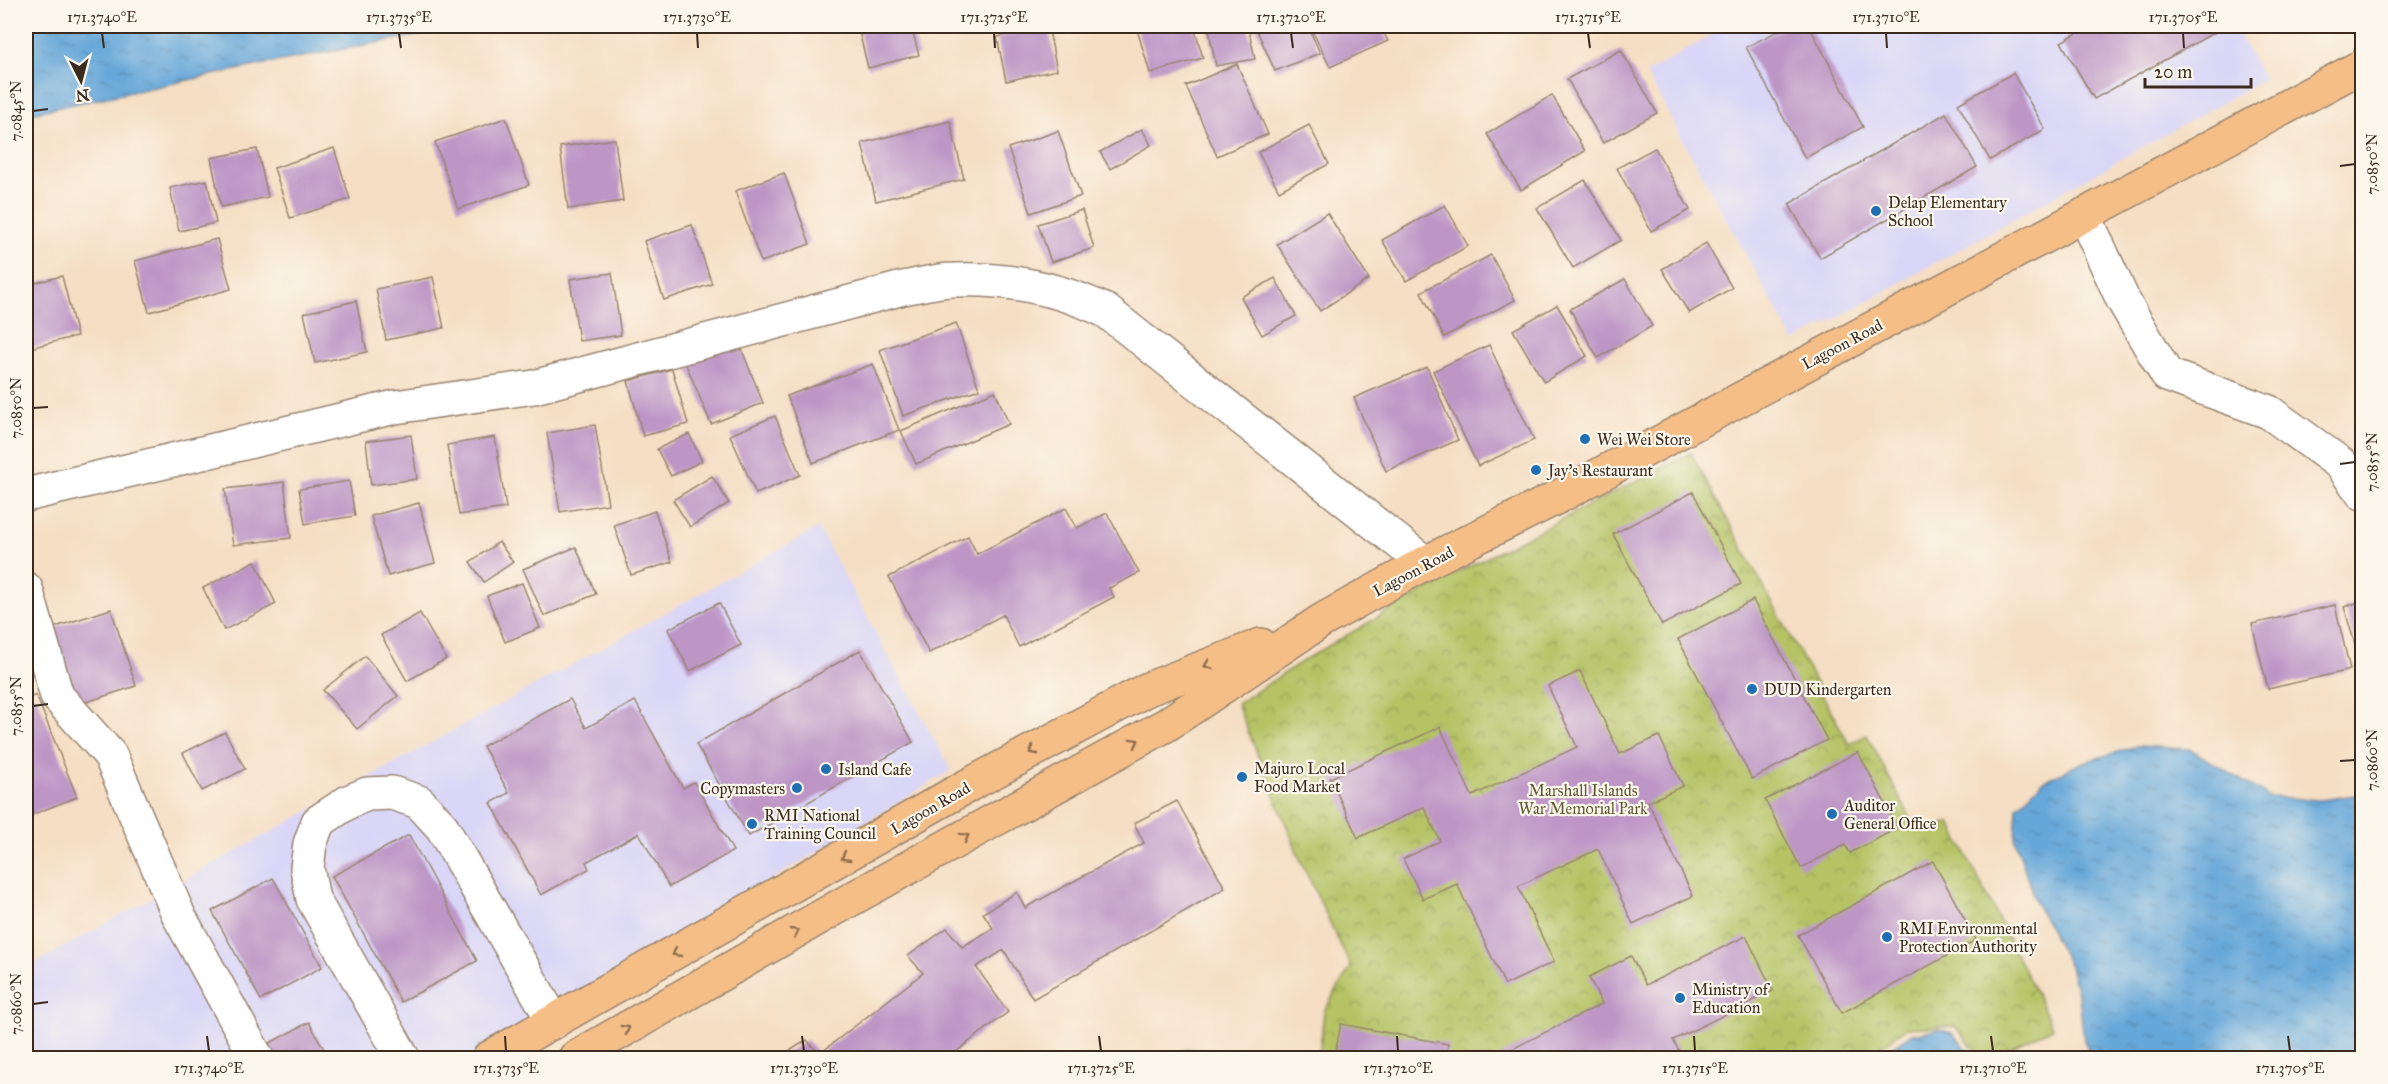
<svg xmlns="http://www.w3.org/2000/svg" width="2388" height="1084" font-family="'IM FELL Great Primer',serif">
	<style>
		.built { fill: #d9d6f7 }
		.park { fill: url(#park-crowns); stroke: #787642; stroke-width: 1.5 }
		.water { fill: url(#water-ripples); stroke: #50687c; stroke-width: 1.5 }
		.building { fill: #bd96c6 }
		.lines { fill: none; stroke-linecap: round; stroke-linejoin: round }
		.minor-casing { stroke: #988470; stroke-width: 36 }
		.major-casing { stroke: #988470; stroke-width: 36 }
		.minor { stroke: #fff; stroke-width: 33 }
		.major { stroke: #f6be87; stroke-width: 33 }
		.oneway { stroke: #8f6d4d }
		.ticks { fill: none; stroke: #3b2a1e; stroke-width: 2 }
		.poi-dot { fill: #1f6fb2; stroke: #fbf7ec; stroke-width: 2 }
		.labels { text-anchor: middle; stroke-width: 4.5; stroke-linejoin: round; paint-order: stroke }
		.poi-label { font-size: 16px; fill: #3b2a1e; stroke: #fbf7ec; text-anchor: start }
		.street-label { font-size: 16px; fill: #3b2a1e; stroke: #fbf7ec }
		.park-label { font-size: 16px; fill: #605833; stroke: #fbf7ec }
		.neatline { fill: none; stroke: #3b2a1e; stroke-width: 2 }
		.ticks-label { font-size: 15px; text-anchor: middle; fill: #3b2a1e }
	</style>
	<defs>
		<pattern id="park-crowns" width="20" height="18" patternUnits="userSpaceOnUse" patternTransform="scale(1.5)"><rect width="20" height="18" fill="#b5c365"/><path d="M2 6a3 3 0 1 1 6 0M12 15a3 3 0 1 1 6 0" fill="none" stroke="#949f53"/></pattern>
		<pattern id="water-ripples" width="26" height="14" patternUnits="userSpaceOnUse" patternTransform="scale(1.5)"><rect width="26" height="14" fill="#66a7d9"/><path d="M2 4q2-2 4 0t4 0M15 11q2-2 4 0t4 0" fill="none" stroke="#5588af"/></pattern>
	</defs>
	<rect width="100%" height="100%" fill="#fbf7ec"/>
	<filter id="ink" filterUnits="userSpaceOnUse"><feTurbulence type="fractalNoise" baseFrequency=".0167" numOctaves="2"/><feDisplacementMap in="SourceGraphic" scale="12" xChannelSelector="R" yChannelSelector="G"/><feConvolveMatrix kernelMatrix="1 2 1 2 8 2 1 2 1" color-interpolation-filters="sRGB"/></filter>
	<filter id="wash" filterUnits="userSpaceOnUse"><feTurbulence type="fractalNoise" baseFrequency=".008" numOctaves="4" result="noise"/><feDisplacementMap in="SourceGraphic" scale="24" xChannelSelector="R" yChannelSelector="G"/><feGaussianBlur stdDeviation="1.35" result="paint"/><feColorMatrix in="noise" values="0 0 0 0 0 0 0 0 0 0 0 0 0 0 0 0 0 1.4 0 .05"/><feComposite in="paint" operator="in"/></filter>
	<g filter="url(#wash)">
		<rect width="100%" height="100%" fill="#f5dec3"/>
		<g class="built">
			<polygon points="1719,26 2234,26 2264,79 1794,342 1646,73 1721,30"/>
			<polygon points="818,528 951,770 478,1058 26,1058 26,968"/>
		</g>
		<polygon class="park" points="1691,453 1849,744 1867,735 1918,832 1950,822 2053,1028 1990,1058 1981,1058 1955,1026 1906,1028 1866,1058 1319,1058 1324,1011 1351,967 1303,866 1237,704 1303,661 1431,586"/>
		<g class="water">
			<polygon points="26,26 466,26 265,64 26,114"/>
			<polygon points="2137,746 2190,749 2269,797 2321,800 2362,794 2362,1058 2092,1058 2084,1040 2080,1004 2070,966 2035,902 2015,839 2017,807 2042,782 2081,763"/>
			<polygon points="1938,1029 1952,1033 1976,1058 1873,1058 1912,1034"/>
			<polygon points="1189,1049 1260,1056 1263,1058 1157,1058"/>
		</g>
		<g id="blocks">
			<g class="building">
				<polygon points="882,26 911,26 919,55 868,68 859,31"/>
				<polygon points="1048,26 1057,70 1006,81 997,37"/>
				<polygon points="1136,26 1194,26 1203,58 1150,73"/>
				<polygon points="1208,26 1248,26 1255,59 1216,66"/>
				<polygon points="1255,26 1308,26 1320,53 1275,71"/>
				<polygon points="1310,26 1380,26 1388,41 1330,67"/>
				<polygon points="1788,26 1809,26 1863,127 1805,158 1746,47"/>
				<polygon points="2090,26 2226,26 2094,99 2061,42"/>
				<polygon points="1621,50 1657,113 1603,143 1567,79"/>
				<polygon points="1237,64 1268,134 1217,156 1186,86"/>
				<polygon points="2013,73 2045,129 1990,160 1958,104"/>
				<polygon points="1552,95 1585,151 1521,190 1487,134"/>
				<polygon points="1946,113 1977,167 1820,258 1789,204"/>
				<polygon points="506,118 529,185 458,209 435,142"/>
				<polygon points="950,121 964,179 876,201 862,143"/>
				<polygon points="1309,125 1329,164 1279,191 1258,152"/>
				<polygon points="1142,129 1151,145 1110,169 1100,152"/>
				<polygon points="1058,131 1081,196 1031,213 1008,148"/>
				<polygon points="615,139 623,201 568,209 560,147"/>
				<polygon points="334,148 350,199 290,218 274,168"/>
				<polygon points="1655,148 1690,210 1651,231 1617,168"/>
				<polygon points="257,149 268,197 221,207 211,158"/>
				<polygon points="784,173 810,244 761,262 735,191"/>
				<polygon points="207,180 216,223 179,231 170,188"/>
				<polygon points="1585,180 1621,240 1573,268 1537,208"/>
				<polygon points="1445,205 1468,246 1406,281 1382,240"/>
				<polygon points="1082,210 1094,248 1051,262 1038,224"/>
				<polygon points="1327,213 1369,279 1320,311 1277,244"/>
				<polygon points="692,225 712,284 664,300 644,241"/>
				<polygon points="217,239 231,289 149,312 135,261"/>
				<polygon points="1706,243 1732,288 1689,313 1662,269"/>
				<polygon points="1491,255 1515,300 1444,337 1421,292"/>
				<polygon points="612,273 621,335 579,341 570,279"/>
				<polygon points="62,276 77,336 26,349 26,285"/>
				<polygon points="433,277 444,328 386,340 376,289"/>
				<polygon points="1275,278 1296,316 1262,335 1241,297"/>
				<polygon points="1625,279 1652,326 1598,358 1570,309"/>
				<polygon points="356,301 367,352 315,363 304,313"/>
				<polygon points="1557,305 1587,356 1544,382 1513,330"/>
				<polygon points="956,323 979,389 903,416 880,350"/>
				<polygon points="738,340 763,403 711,424 685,362"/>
				<polygon points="1489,345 1534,440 1478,466 1433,371"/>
				<polygon points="873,364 899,430 813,463 787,396"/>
				<polygon points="1427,367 1458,440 1386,471 1354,398"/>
				<polygon points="672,369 688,424 643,436 628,381"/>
				<polygon points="995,391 1009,424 916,464 901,431"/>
				<polygon points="775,416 800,475 756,494 730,435"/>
				<polygon points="595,425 608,504 560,512 547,433"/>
				<polygon points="689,434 702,461 671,476 657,449"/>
				<polygon points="411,435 417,479 371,485 366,441"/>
				<polygon points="495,437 506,508 459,515 447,445"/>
				<polygon points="712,476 729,503 690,527 673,500"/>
				<polygon points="349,481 355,516 305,524 299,489"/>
				<polygon points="284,482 291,538 233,545 225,489"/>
				<polygon points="1693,492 1741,584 1662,625 1613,534"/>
				<polygon points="419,503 435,563 388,576 371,516"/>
				<polygon points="1066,508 1077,528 1107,513 1139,573 1109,588 1114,597 1019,647 1003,615 929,653 889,577 968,536 977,554"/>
				<polygon points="655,511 672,562 631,575 614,525"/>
				<polygon points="499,542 513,562 484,582 470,562"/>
				<polygon points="576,547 596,594 544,616 523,569"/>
				<polygon points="255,561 276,604 224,630 203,588"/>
				<polygon points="522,583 540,628 505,642 487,596"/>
				<polygon points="1753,600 1827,740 1752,779 1678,639"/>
				<polygon points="2362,601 2362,668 2344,607"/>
				<polygon points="719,603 741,645 690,671 668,629"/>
				<polygon points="2335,605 2350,670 2268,689 2252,624"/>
				<polygon points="111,609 136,686 71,707 46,630"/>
				<polygon points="420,613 446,659 407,681 381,635"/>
				<polygon points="860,650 913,742 749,836 696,744"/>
				<polygon points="365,656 398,696 357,729 323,690"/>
				<polygon points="1580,671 1620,754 1659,736 1683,786 1648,802 1693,896 1633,924 1598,849 1518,886 1554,962 1505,985 1457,884 1423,899 1403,859 1440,841 1424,807 1358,838 1330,778 1440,727 1472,796 1577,747 1548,686"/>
				<polygon points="36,695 77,797 26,817 26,699"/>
				<polygon points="570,699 586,728 635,701 683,788 694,782 733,851 669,887 639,833 586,862 589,869 541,895 491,803 509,793 483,746"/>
				<polygon points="225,732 245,769 202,791 183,753"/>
				<polygon points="1858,752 1898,828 1850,853 1845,845 1801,868 1765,800"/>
				<polygon points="1177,801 1225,888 1033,999 1004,950 976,967 1008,1012 948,1058 778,1058 807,1040 819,1054 923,973 908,956 947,928 962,947 993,928 983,913 1017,892 1025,908 1144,843 1134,823"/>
				<polygon points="409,835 477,961 401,1002 332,876"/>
				<polygon points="1933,861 1976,940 1842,1013 1798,935"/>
				<polygon points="273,878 322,967 261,1000 212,911"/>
				<polygon points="1746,936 1773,991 1673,1040 1683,1058 1502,1058 1500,1055 1602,1004 1589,977 1631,956 1646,985"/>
				<polygon points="309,1022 329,1058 275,1058 268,1044"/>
				<polygon points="1341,1024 1448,1044 1446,1058 1334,1058"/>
			</g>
		</g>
	</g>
	<g filter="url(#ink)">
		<use href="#blocks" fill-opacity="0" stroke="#988470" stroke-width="1.5"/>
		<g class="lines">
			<g class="minor-casing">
				<g id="minor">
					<polyline points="2084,215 2123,300 2167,375 2269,412 2341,464 2362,493"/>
					<path d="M26,495L395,407L534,387L903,288C920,285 937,280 954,280C1007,278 1058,288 1106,311L1425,563"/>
					<polyline points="26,589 57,696 110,755 179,916 257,1058"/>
					<polyline points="403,1058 313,899 307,868 310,844 318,822 348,802 367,794 392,793 419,802 442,827 554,1022"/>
				</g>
			</g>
			<g class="major-casing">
				<g id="major">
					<polyline points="489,1058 969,785 1148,689 1261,645"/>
					<polyline points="575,1058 857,896 1166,725 1321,621 1425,563 1556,498 2362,66"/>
				</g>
			</g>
			<use href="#minor" class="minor"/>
			<use href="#major" class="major"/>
		</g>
		<defs><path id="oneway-chevron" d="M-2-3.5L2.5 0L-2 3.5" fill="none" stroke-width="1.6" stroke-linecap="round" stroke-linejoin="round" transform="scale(1.5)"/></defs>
		<g class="oneway">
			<use href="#oneway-chevron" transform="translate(1208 665) rotate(158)"/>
			<use href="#oneway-chevron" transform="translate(1135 742) rotate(-29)"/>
			<use href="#oneway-chevron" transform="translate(1033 751) rotate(152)"/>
			<use href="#oneway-chevron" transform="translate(965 837) rotate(-29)"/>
			<use href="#oneway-chevron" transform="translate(845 857) rotate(150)"/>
			<use href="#oneway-chevron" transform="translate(795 932) rotate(-30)"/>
			<use href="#oneway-chevron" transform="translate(676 953) rotate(150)"/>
			<use href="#oneway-chevron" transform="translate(626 1029) rotate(-30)"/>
		</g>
	</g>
	<path class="ticks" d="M102,33L104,48M399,33L401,48M697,33L698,48M994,33L995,48M1291,33L1293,48M1588,33L1590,48M1886,33L1887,48M2183,33L2184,48M33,111L48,109M2340,166L2355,164M33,408L48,407M2340,464L2355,462M33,706L48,704M2340,761L2355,760M33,1004L48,1002M207,1036L209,1051M505,1036L506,1051M802,1036L804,1051M1099,1036L1101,1051M1397,1036L1398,1051M1694,1036L1695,1051M1991,1036L1993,1051M2288,1036L2290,1051"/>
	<g class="poi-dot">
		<circle cx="1876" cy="211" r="6"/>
		<circle cx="1585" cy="439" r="6"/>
		<circle cx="1536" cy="470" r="6"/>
		<circle cx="1752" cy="689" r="6"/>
		<circle cx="826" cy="769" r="6"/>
		<circle cx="1242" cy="777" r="6"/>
		<circle cx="797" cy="788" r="6"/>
		<circle cx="1832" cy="814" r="6"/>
		<circle cx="752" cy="824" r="6"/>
		<circle cx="1887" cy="937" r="6"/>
		<circle cx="1680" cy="998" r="6"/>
	</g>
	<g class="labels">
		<g class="poi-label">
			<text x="1888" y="208">Delap Elementary<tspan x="1888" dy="18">School</tspan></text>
			<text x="1597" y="445">Wei Wei Store</text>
			<text x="1548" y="476">Jay's Restaurant</text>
			<text x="1764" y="695">DUD Kindergarten</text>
			<text x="1254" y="774">Majuro Local<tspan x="1254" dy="18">Food Market</tspan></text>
			<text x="838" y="775">Island Cafe</text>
			<text x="785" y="794" text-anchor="end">Copymasters</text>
			<text x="1844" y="811">Auditor<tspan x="1844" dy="18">General Office</tspan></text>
			<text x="764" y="821">RMI National<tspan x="764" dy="18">Training Council</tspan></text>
			<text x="1899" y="934">RMI Environmental<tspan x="1899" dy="18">Protection Authority</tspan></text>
			<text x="1692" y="995">Ministry of<tspan x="1692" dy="18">Education</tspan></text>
		</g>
		<g class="street-label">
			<text transform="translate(1842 344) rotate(-28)" y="6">Lagoon Road</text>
			<text transform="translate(1413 571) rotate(-28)" y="6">Lagoon Road</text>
			<text transform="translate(930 808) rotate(-30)" y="6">Lagoon Road</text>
		</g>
		<g class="park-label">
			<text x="1583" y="796">Marshall Islands<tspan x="1583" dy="18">War Memorial Park</tspan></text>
		</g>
	</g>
	<rect width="2388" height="1084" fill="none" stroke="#fbf7ec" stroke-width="66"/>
	<g transform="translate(81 81) rotate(174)" stroke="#fbf7ec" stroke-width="4.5" paint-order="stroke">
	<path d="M0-4.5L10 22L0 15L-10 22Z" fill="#3b2a1e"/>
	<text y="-9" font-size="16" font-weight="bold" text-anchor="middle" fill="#3b2a1e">N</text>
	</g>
	<path d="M2145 78v9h106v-9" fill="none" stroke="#3b2a1e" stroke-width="3"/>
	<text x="2154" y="78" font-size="18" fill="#3b2a1e" stroke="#fbf7ec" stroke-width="4.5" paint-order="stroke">20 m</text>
	<rect x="33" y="33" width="2322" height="1018" class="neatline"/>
	<g class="ticks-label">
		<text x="102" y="22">171.3740°E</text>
		<text x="399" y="22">171.3735°E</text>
		<text x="697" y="22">171.3730°E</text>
		<text x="994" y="22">171.3725°E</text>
		<text x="1291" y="22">171.3720°E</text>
		<text x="1588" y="22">171.3715°E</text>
		<text x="1886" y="22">171.3710°E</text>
		<text x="2183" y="22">171.3705°E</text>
		<text transform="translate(16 111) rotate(-90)" y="5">7.0845°N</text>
		<text transform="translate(2372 164) rotate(-90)" y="5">7.0850°N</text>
		<text transform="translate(16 408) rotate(-90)" y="5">7.0850°N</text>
		<text transform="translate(2372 462) rotate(-90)" y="5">7.0855°N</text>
		<text transform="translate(16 706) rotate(-90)" y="5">7.0855°N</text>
		<text transform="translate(2372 760) rotate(-90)" y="5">7.0860°N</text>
		<text transform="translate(16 1004) rotate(-90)" y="5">7.0860°N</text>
		<text x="209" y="1073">171.3740°E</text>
		<text x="506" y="1073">171.3735°E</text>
		<text x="804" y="1073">171.3730°E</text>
		<text x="1101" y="1073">171.3725°E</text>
		<text x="1398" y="1073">171.3720°E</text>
		<text x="1695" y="1073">171.3715°E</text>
		<text x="1993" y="1073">171.3710°E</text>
		<text x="2290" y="1073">171.3705°E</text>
	</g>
</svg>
